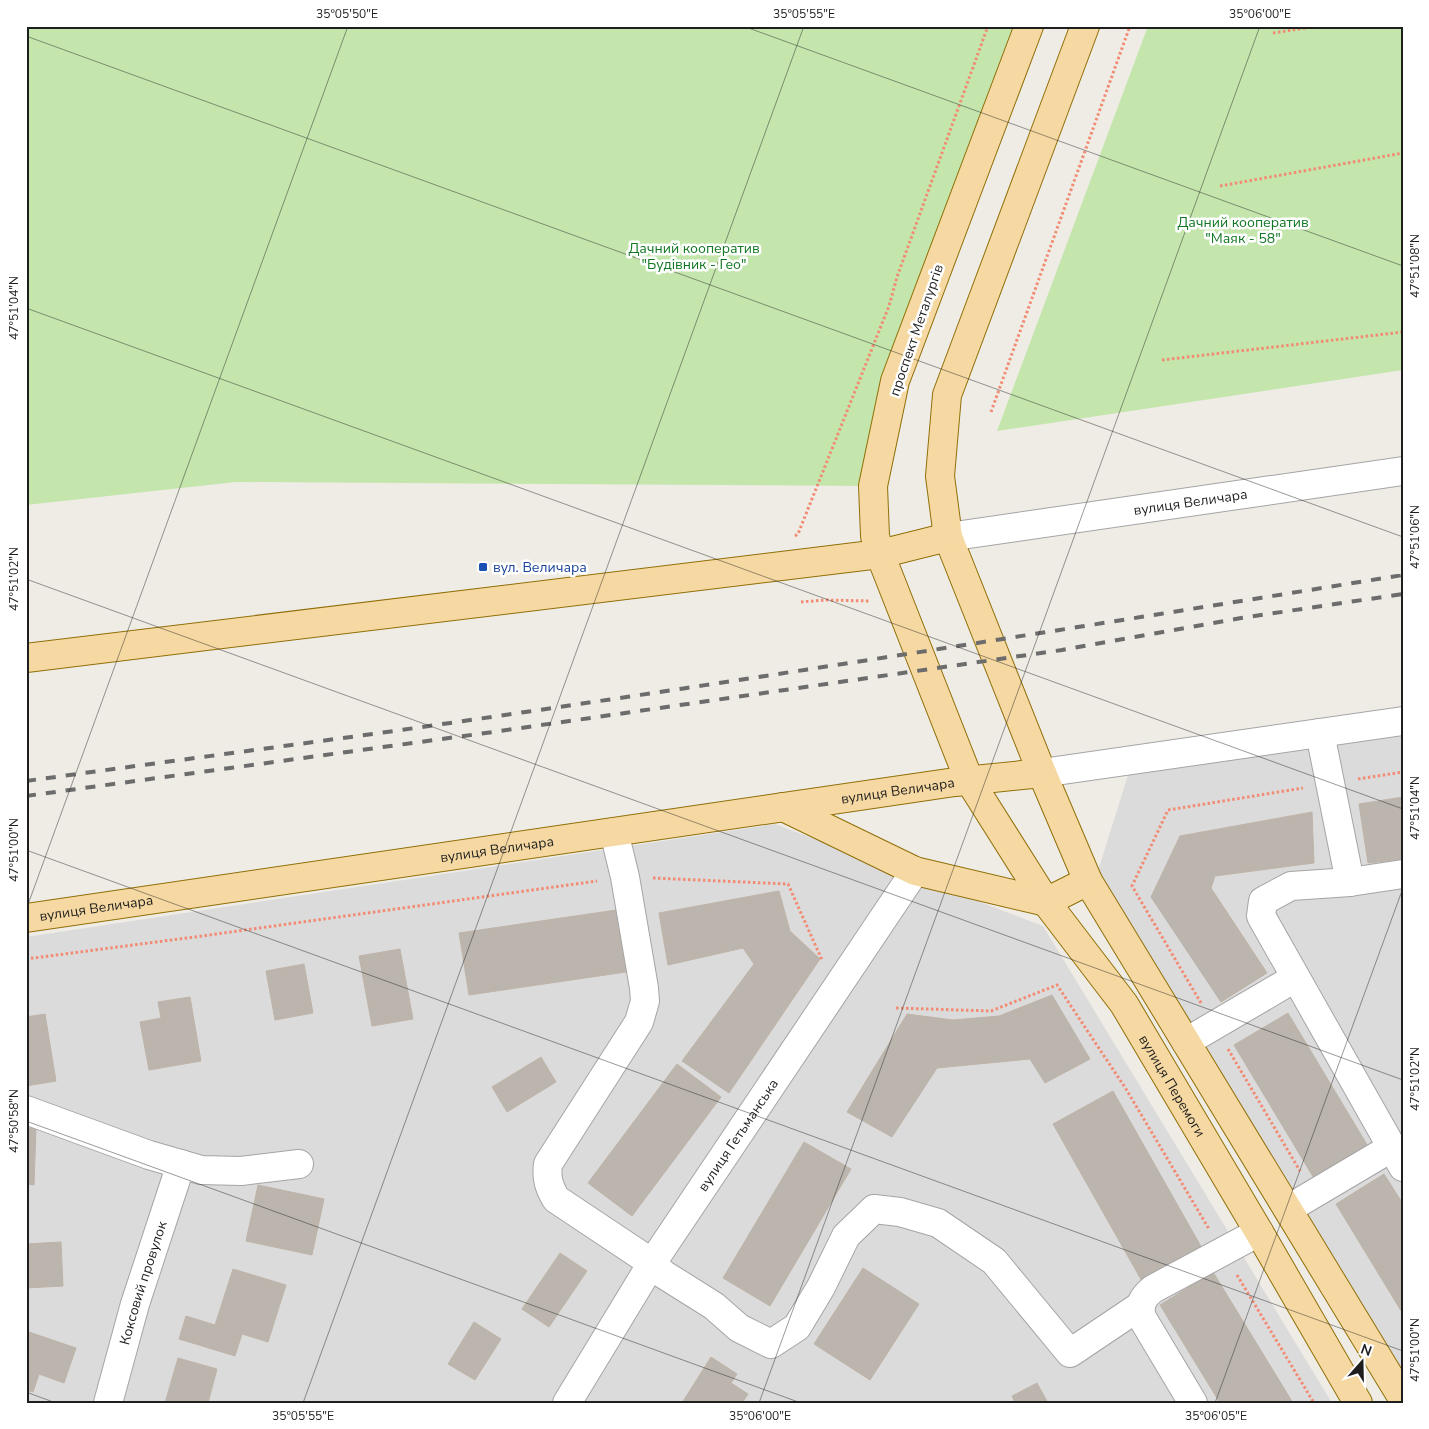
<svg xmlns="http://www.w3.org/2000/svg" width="1429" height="1429" font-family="'Nunito Sans',sans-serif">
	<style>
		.residential { fill: #dcdbdb }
		.garden { fill: #c4e6ad }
		.building { fill: #bbb5ae; stroke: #bfb4a8 }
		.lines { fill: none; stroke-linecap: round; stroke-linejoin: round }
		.minor-casing { stroke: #a5a5a5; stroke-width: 30 }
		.major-casing { stroke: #906f08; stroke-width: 30 }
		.path { stroke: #f28b73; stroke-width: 3; stroke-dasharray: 2.5 2.5; stroke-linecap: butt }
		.minor { stroke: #fff; stroke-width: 28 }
		.major { stroke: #f6d9a2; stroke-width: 28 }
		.rail { stroke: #6c6c6c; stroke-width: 4; stroke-dasharray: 10 10; stroke-linecap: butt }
		.ticks { fill: none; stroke: #1e1e1e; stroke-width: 1; stroke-opacity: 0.45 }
		.transit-dot { fill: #1a4fb4; stroke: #fff; stroke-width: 2 }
		.labels { text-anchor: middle; stroke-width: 5; stroke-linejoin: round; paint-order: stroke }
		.park-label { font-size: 14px; fill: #127723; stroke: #fff }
		.street-label { font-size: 14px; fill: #1e1e1e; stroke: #fff }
		.transit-label { font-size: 14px; fill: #164399; stroke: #fff; text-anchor: start }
		.neatline { fill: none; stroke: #1e1e1e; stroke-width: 2 }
		.ticks-label { font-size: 12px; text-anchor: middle; fill: #1e1e1e }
	</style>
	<rect width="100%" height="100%" fill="#efece5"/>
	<g class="residential">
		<polygon points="1403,736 1403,1373 1098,871 1129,772"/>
		<polygon points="775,824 1043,926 1332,1403 26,1403 26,937"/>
	</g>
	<g class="garden">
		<polygon points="26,26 1029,26 873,486 236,482 26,505"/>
		<polygon points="1148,26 1403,26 1403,370 997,431"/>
	</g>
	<g class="building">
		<polygon points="1403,797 1403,859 1368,863 1359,804"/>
		<polygon points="1312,812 1314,863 1215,876 1211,888 1267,973 1221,1002 1151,897 1180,836"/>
		<polygon points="779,891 790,931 820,959 729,1093 682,1061 754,964 743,948 668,965 659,913"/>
		<polygon points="616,910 626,972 469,995 459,933"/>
		<polygon points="400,949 413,1019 372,1026 359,956"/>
		<polygon points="304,964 313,1013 275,1020 266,971"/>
		<polygon points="1052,995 1090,1059 1045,1083 1030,1059 937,1068 892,1137 847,1112 907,1014 953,1020 999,1016"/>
		<polygon points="190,997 201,1061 149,1070 140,1022 161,1018 158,1002"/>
		<polygon points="1288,1013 1369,1148 1315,1180 1234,1045"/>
		<polygon points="45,1014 56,1081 26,1086 26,1017"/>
		<polygon points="541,1057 556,1082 507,1112 492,1087"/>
		<polygon points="677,1064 721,1097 632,1216 588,1183"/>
		<polygon points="1113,1091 1203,1250 1143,1283 1053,1124"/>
		<polygon points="26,1128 36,1128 34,1185 26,1184"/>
		<polygon points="804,1142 851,1169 770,1306 723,1278"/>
		<polygon points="1384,1174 1403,1204 1403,1314 1336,1204"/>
		<polygon points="258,1185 324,1199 312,1255 246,1241"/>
		<polygon points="61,1242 63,1286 26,1288 26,1244"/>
		<polygon points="560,1253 587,1271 549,1327 522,1309"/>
		<polygon points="863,1268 919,1304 870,1380 814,1344"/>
		<polygon points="233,1269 286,1285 268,1342 242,1334 235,1356 179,1339 186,1316 215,1325"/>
		<polygon points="1213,1272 1293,1403 1220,1403 1160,1305"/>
		<polygon points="474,1322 501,1339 475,1380 448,1364"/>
		<polygon points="26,1331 76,1348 64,1383 39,1374 33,1392 26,1390"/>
		<polygon points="711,1357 737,1374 731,1383 748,1394 742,1403 682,1403"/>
		<polygon points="178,1358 217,1369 208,1403 165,1403"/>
		<polygon points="1037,1383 1048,1403 1015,1403 1012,1396"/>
	</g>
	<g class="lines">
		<g class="minor-casing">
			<g id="minor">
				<path id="s1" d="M948,537L1403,471"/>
				<polyline points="1320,733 1350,882"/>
				<polyline points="1042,773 1403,721"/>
				<path d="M614,832L625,877L644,988L645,1001L639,1022L548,1164C546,1178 549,1187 556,1199L652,1263L663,1274L714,1306L739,1328L771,1344L797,1327L821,1287L846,1236L874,1209L900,1212L938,1223L994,1261L1070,1353L1140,1306"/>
				<polyline points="1403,874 1350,882 1291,886 1263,901 1261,916 1403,1167"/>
				<polyline points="1186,1042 1295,978"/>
				<polyline points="26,1110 149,1155 201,1170 241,1171 299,1164"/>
				<polyline points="1288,1209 1391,1148"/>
				<path id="s2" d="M108,1403L135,1304L181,1164"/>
				<path id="s3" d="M567,1403L652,1263L915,871"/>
				<path d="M1193,1403L1141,1316C1140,1303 1142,1298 1153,1289L1259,1232"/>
			</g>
		</g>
		<g class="major-casing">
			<g id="major">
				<path id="s4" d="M1029,26L895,381L873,486L875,536L880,554L969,780L1046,902L1124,1004L1259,1232L1358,1403"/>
				<polyline points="1085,26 947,395 940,476 948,537 1042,773 1088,881 1403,1399"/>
				<polyline points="26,658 880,554 948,537"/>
				<polyline points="783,807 915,871 1046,902 1088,881"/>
				<path id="s5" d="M26,918L955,782L1042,773"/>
			</g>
		</g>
		<g class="path">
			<polyline points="1273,33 1318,26"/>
			<polyline points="1220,186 1403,153"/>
			<polyline points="1162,360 1403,332"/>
			<polyline points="991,412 1130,26"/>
			<polyline points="795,536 798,534 889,306 897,277 988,26"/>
			<polyline points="801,602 825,600 869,601"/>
			<polyline points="1358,779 1403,772"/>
			<polyline points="653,878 788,884 822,960"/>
			<polyline points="26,959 202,936 597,881"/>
			<polyline points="1201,1003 1132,886 1168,810 1303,788"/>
			<polyline points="896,1008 991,1011 1057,985 1126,1089 1209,1229"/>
			<polyline points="1228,1049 1300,1171"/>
			<polyline points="1237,1275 1314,1403"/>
		</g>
		<use href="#minor" class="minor"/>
		<use href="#major" class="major"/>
		<g class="rail">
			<path d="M26,781C149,764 271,748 394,731C731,683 1067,629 1403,575"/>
			<polyline points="26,796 500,731 1062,650 1241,618 1403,594"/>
		</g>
	</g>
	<path class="ticks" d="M743,26L1403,266M26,36L1403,537M26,308L1403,809M26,579L1403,1080M26,850L1403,1351M26,910L348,26M26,1121L801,1403M26,1392L56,1403M303,1403L804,26M759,1403L1260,26M1215,1403L1403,888"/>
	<rect class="transit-dot" x="478" y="562" width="10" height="10" rx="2.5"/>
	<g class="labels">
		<g class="park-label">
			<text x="1243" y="227">Дачний кооператив<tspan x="1243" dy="16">"Маяк - 58"</tspan></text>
			<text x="694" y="253">Дачний кооператив<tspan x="694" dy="16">"Будівник - Гео"</tspan></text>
		</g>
		<g class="street-label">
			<text transform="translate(916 330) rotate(-71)" y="5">проспект Металургів</text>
			<text dy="5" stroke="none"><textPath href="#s1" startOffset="245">вулиця Величара</textPath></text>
			<text dy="5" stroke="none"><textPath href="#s5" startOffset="881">вулиця Величара</textPath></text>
			<text dy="5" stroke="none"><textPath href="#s5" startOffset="476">вулиця Величара</textPath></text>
			<text dy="5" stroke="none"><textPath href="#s5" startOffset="71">вулиця Величара</textPath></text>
			<text dy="5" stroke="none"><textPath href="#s4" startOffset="1166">вулиця Перемоги</textPath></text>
			<text dy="5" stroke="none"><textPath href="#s3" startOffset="318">вулиця Гетьманська</textPath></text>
			<text dy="5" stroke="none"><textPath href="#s2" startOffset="125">Коксовий провулок</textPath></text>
		</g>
		<g class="transit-label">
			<text x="493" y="572">вул. Величара</text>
		</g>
	</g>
	<rect width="1429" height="1429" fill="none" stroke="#ffffff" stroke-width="55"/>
	<g transform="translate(1362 1362) rotate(20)" stroke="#ffffff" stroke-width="4" paint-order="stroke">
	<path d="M0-4L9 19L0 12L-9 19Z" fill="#1e1e1e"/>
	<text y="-8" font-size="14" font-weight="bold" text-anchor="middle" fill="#1e1e1e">N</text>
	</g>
	<rect x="28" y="28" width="1374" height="1374" class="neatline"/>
	<g class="ticks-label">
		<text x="347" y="18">35°05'50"E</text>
		<text x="804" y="18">35°05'55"E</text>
		<text x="1260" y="18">35°06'00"E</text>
		<text transform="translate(1415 266) rotate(-90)" y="4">47°51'08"N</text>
		<text transform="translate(14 308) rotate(-90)" y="4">47°51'04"N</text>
		<text transform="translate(1415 537) rotate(-90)" y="4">47°51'06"N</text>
		<text transform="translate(14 579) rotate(-90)" y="4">47°51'02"N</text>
		<text transform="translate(1415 808) rotate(-90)" y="4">47°51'04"N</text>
		<text transform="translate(14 850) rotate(-90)" y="4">47°51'00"N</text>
		<text transform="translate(1415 1079) rotate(-90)" y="4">47°51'02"N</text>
		<text transform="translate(14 1121) rotate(-90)" y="4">47°50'58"N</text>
		<text transform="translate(1415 1350) rotate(-90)" y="4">47°51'00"N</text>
		<text x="303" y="1420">35°05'55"E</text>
		<text x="760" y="1420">35°06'00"E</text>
		<text x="1216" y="1420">35°06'05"E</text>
	</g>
</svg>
